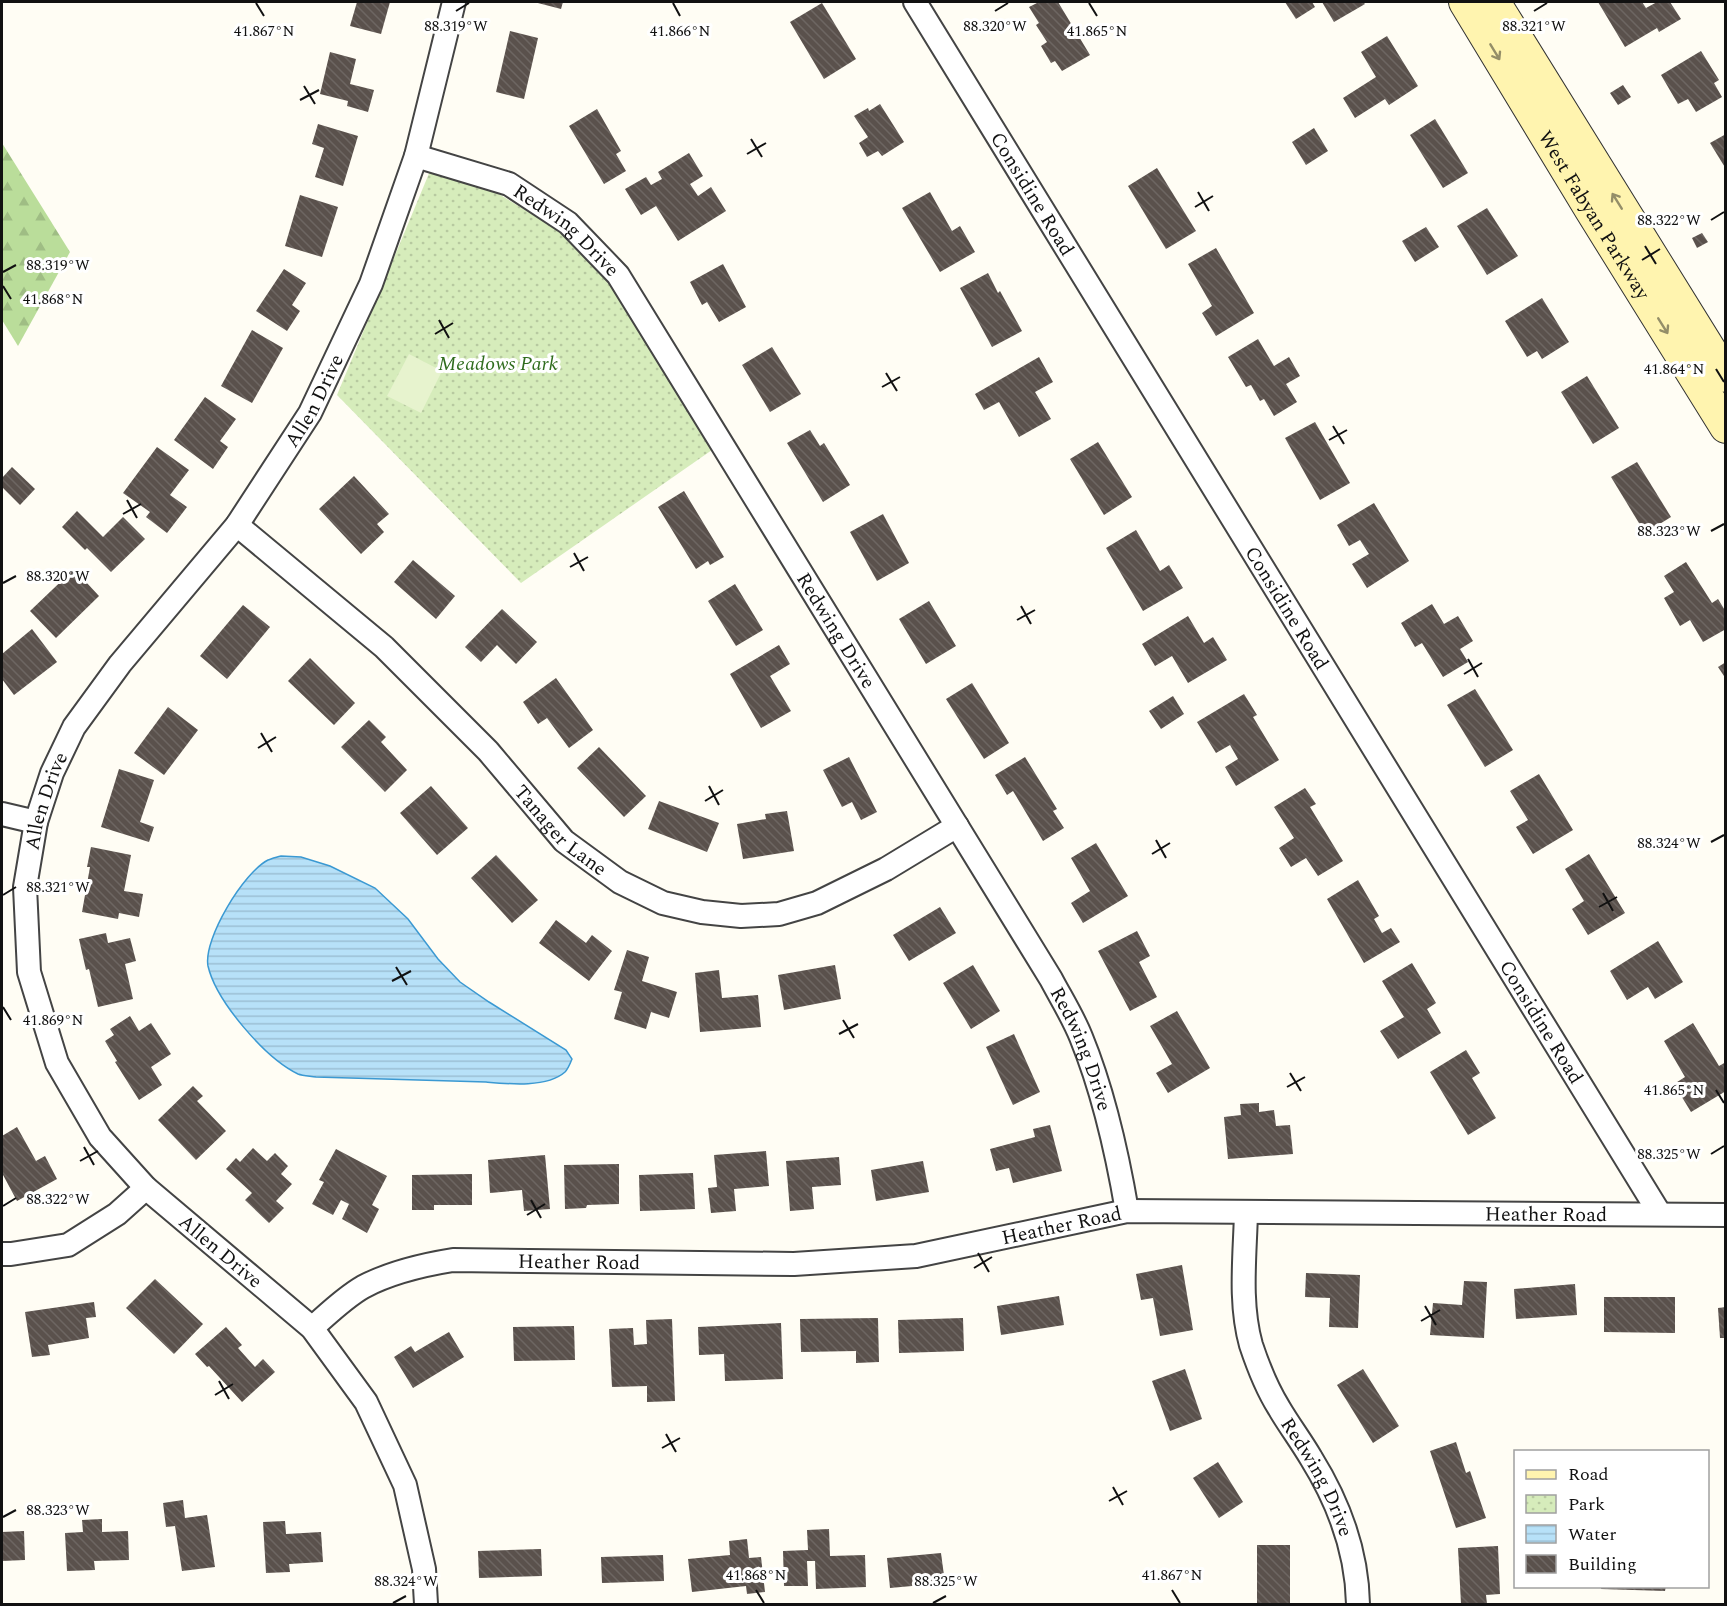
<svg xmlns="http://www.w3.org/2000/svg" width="1727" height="1606" font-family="Spectral,serif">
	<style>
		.forest { fill: url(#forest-firs) }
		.park { fill: url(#park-dots) }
		.pitch { fill: #e7f3ce }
		.water { fill: url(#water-rules); stroke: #3b99d2; stroke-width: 1.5 }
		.building { fill: url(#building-back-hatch) }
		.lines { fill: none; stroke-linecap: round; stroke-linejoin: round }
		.minor-casing { stroke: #444; stroke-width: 26 }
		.secondary-casing { stroke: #333; stroke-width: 34 }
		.minor { stroke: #fff; stroke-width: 22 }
		.secondary { stroke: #fff4af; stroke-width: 32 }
		.oneway { stroke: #948e68 }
		.ticks { fill: none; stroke: #111; stroke-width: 2 }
		.labels { text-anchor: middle; stroke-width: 6; stroke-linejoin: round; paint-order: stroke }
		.street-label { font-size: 20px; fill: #111; stroke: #fff }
		.park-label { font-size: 20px; font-style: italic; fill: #2f6c1d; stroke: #fff }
		.ticks-label { font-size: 15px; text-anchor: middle; fill: #111; stroke: #fff; stroke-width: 6; stroke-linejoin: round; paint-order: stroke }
	</style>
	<defs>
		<pattern id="forest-firs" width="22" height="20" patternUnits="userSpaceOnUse" patternTransform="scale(1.5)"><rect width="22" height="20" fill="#badd9a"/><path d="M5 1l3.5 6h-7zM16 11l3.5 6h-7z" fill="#9fbd84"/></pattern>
		<pattern id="park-dots" width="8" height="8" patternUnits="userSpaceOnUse" patternTransform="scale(1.5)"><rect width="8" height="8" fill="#d6ecbb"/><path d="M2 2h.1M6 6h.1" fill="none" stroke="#b7c9a0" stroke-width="1.8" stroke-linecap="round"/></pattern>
		<pattern id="water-rules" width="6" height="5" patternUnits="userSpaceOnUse" patternTransform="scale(1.5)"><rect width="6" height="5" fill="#b7e1f8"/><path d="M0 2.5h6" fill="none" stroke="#9cc0d4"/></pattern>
		<pattern id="building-back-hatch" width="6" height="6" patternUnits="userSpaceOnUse" patternTransform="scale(1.5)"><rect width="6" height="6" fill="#5a514c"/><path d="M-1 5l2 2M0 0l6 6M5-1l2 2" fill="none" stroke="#6d6662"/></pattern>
	</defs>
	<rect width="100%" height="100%" fill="#fffdf4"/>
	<polygon class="forest" points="2,143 70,252 18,346 2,320"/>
	<polygon class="park" points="430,171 492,190 555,228 601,270 712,450 521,583 337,395"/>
	<polygon class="pitch" points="409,354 442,371 421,413 387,396"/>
	<path class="water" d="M281,856L301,857L330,866L375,888L408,919L438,959L460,982L489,1002L566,1050L572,1059C570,1064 568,1069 565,1072C547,1088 508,1084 486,1082L316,1077C310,1076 303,1076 298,1074C265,1058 216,1001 208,966C203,939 244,872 268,860C271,859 276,857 281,856Z"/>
	<g class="building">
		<polygon points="357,2 390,2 381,34 350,26"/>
		<polygon points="534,2 563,2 561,9"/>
		<polygon points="1039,2 1058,2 1090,55 1062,71 1055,61 1051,63 1041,46 1047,42 1036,25 1039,23 1029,7"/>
		<polygon points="1285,2 1312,2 1315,7 1296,19"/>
		<polygon points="1322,2 1363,2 1365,4 1334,22"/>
		<polygon points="1598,2 1642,2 1646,8 1657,2 1670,2 1681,19 1659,32 1657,28 1625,47"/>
		<polygon points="822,3 856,59 824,79 790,22"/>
		<polygon points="510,31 538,38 524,99 496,92"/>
		<polygon points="1387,36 1418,86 1389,105 1385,99 1355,118 1343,98 1376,77 1361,52"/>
		<polygon points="1701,51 1719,80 1714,83 1722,97 1696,112 1688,99 1678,104 1661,75"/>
		<polygon points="330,52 356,59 350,84 374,90 368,112 347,106 348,101 320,94"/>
		<polygon points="1623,85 1631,97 1618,105 1610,93"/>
		<polygon points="880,104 904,142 882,156 878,151 867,157 859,143 868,137 854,116 868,108 869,111"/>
		<polygon points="597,109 621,151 616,154 626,171 604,184 569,126"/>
		<polygon points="1435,119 1468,173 1443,188 1410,135"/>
		<polygon points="318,124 358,136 343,186 315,177 324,148 312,144"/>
		<polygon points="1314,128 1328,151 1306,165 1292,142"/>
		<polygon points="1726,134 1726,169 1710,143"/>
		<polygon points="689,153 703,176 690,184 698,196 711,187 726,211 678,241 656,206 641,215 625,189 646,177 651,185 662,179 658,172"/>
		<polygon points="1157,168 1196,231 1166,249 1128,186"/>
		<polygon points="930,192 952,231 960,226 975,252 940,272 902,208"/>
		<polygon points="300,195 338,207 322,257 285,246"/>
		<polygon points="1487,208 1518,256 1487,275 1457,226"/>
		<polygon points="1426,227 1439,247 1415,262 1402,241"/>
		<polygon points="1702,233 1708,242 1697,248 1692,238"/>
		<polygon points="1216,248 1254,313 1216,336 1202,313 1212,306 1188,264"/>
		<polygon points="723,264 746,307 719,322 707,302 702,305 690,282"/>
		<polygon points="284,269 306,283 292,305 300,311 287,331 256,311"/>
		<polygon points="988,273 998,293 1000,291 1022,331 992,347 960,288"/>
		<polygon points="1542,298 1569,342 1542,359 1537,351 1527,357 1505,321"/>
		<polygon points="252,330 283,348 252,403 221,386"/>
		<polygon points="1258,339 1274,366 1289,357 1300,376 1286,384 1297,402 1274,416 1264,399 1260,401 1251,385 1246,387 1228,357"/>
		<polygon points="772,347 801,394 770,412 742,365"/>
		<polygon points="1039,357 1053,382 1035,392 1051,419 1019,437 999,402 984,410 975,394"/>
		<polygon points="1587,376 1619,428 1593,444 1561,392"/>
		<polygon points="205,397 236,419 220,441 228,447 213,469 174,440"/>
		<polygon points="1315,422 1350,483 1320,500 1285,438"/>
		<polygon points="810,430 820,446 824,443 850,485 823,502 787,443"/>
		<polygon points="1098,442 1132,497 1104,515 1070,459"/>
		<polygon points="157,447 189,470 170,495 187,507 167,533 146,517 150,512 123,493"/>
		<polygon points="1637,462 1671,517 1645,533 1611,477"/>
		<polygon points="12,467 35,489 20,505 2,487 2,478"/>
		<polygon points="354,476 389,514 377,524 384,532 361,554 319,509"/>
		<polygon points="684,491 724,557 710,565 708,561 696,569 658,507"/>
		<polygon points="1374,503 1409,561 1367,588 1352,564 1369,554 1360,540 1349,546 1337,525"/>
		<polygon points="77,511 103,537 123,517 145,539 111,572 87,548 85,550 62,527"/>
		<polygon points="883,514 909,563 877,581 850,532"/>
		<polygon points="1136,530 1160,571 1169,565 1183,588 1143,611 1106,548"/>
		<polygon points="413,560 455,596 436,619 394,582"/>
		<polygon points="1686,562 1712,603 1718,599 1726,612 1726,629 1703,642 1690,620 1680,626 1664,598 1674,592 1664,576"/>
		<polygon points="74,569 99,596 56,638 30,611"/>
		<polygon points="735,584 763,630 736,646 708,601"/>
		<polygon points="929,601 956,646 926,664 899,619"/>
		<polygon points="1432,604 1444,624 1458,616 1473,641 1460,649 1468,662 1443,677 1422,643 1415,647 1401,623"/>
		<polygon points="243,605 270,627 227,679 200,656"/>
		<polygon points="502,609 537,642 516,664 497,645 481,662 465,647"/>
		<polygon points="1188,616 1204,643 1213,637 1227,660 1188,683 1172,656 1155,666 1142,644"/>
		<polygon points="32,629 57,662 14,695 2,679 2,654"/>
		<polygon points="779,645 790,664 770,676 791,711 761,728 730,674"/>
		<polygon points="310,658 355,703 334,725 288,681"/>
		<polygon points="1726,662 1726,679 1718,667"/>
		<polygon points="556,678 593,730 569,748 547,718 538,724 523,702"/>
		<polygon points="972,683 1009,743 984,759 946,699"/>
		<polygon points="1475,689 1513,750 1485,767 1447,705"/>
		<polygon points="1244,694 1257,715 1253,717 1279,760 1236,786 1225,767 1238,759 1230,745 1216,753 1197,722"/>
		<polygon points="1173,696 1184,714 1161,729 1149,711"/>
		<polygon points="168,707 198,730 164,775 134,753"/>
		<polygon points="369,720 386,737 381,742 407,770 385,792 341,747"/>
		<polygon points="599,747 646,796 624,817 577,768"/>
		<polygon points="849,757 877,812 861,820 852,802 842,807 823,770"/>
		<polygon points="1025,757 1057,809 1053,811 1064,828 1043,841 1013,791 1007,795 995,775"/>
		<polygon points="119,769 154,780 140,822 154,827 149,842 101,827"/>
		<polygon points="1539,774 1573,830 1533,854 1516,827 1528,820 1510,791"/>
		<polygon points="431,786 468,828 437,855 400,813"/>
		<polygon points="1305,788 1316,804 1310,807 1343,861 1318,876 1306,858 1291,867 1279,848 1294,838 1274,807"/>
		<polygon points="659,801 719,823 707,852 648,829"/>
		<polygon points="787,811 794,851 743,859 737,824 766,819 765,814"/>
		<polygon points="1096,843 1128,896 1083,923 1071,903 1090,891 1071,858"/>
		<polygon points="91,847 131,855 124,891 143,894 139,917 119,913 118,919 82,912 90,867 87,867"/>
		<polygon points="1589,854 1625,913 1588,935 1572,909 1584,901 1565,869"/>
		<polygon points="496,855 538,900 512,923 471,878"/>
		<polygon points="1358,880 1379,916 1374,919 1382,933 1391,928 1400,942 1364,963 1327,899"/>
		<polygon points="940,907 956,933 909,961 893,935"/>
		<polygon points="556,920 586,943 592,935 612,951 589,981 539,943"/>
		<polygon points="1137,931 1150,956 1139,962 1157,997 1130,1011 1098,951"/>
		<polygon points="106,933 108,943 130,938 136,961 125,964 133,999 98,1007 89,969 86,970 79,939"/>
		<polygon points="1658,941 1683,982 1655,999 1648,987 1627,1000 1610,971"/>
		<polygon points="627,950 649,957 642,981 677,992 669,1018 651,1012 646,1029 614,1019 622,992 614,990"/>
		<polygon points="1412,963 1436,1003 1427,1009 1441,1033 1398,1059 1380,1031 1404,1017 1382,981"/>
		<polygon points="835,965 841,999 784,1010 778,975"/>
		<polygon points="973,965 1000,1011 971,1029 943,983"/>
		<polygon points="719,970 722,998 758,995 761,1027 700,1032 695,973"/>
		<polygon points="1177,1011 1210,1068 1168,1093 1156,1073 1172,1064 1150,1026"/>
		<polygon points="130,1016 139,1031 151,1023 171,1054 151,1067 162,1085 139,1100 115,1062 117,1061 105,1041 114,1035 110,1029"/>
		<polygon points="1693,1023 1719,1066 1726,1062 1726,1091 1691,1112 1674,1084 1685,1077 1664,1041"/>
		<polygon points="1014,1034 1040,1092 1013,1105 986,1047"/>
		<polygon points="1466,1050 1480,1073 1472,1078 1496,1118 1468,1135 1430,1072"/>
		<polygon points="193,1086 203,1096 197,1101 226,1131 196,1160 158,1120"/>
		<polygon points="1259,1103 1259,1112 1274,1110 1276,1126 1290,1125 1293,1154 1228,1159 1224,1117 1241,1115 1240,1104"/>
		<polygon points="1050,1125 1062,1171 1013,1183 1009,1168 996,1171 990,1149 1035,1137 1033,1129"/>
		<polygon points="17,1127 36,1161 45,1156 57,1179 17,1201 2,1173 2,1136"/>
		<polygon points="253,1148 267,1161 275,1153 288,1166 281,1174 292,1184 276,1201 284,1208 269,1223 245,1200 252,1193 226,1169 236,1158 240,1162"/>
		<polygon points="336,1149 387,1176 372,1205 379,1209 367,1233 342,1219 349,1204 341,1200 333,1215 312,1204 324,1182 319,1180"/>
		<polygon points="766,1151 769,1186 734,1189 736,1211 711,1213 708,1188 717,1187 714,1155"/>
		<polygon points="545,1155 550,1209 524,1211 522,1190 490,1193 488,1160"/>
		<polygon points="839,1157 841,1185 812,1187 814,1209 790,1211 786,1161"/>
		<polygon points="923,1161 929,1192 876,1201 871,1170"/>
		<polygon points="619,1164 619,1204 587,1205 586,1208 565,1209 564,1165"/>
		<polygon points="693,1173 695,1209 640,1211 639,1175"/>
		<polygon points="472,1174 472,1205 434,1205 434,1210 412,1210 412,1175"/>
		<polygon points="1182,1265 1193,1330 1160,1336 1153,1298 1141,1300 1136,1274"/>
		<polygon points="1306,1273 1360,1275 1358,1328 1329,1327 1330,1298 1305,1297"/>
		<polygon points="155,1279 203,1324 174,1354 126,1308"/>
		<polygon points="1464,1281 1487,1282 1484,1338 1430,1335 1433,1303 1462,1305"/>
		<polygon points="1575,1284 1577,1315 1516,1319 1514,1289"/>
		<polygon points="1059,1296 1064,1325 1001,1335 997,1306"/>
		<polygon points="1604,1297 1675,1297 1675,1333 1604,1332"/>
		<polygon points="94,1302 96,1317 86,1318 89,1338 48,1345 50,1355 32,1357 25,1312"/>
		<polygon points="1726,1307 1726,1338 1720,1338 1718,1308"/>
		<polygon points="878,1318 879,1362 856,1363 856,1351 801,1352 800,1319"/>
		<polygon points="963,1318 964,1351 899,1353 898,1320"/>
		<polygon points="672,1319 675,1401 647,1402 647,1386 612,1387 609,1329 633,1328 634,1345 647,1344 646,1320"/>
		<polygon points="781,1323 783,1379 725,1381 724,1354 699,1355 698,1327"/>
		<polygon points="574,1326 575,1360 514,1361 513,1327"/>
		<polygon points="226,1327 242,1345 238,1348 255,1367 263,1359 275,1372 242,1402 209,1366 207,1367 195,1354"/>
		<polygon points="449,1332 464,1357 413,1388 394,1357 411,1346 415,1352"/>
		<polygon points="1185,1369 1202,1419 1170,1431 1152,1381"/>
		<polygon points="1363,1369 1399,1426 1373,1443 1337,1385"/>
		<polygon points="1456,1442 1466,1473 1470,1471 1486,1518 1456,1528 1430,1451"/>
		<polygon points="1218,1462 1243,1502 1219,1518 1193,1478"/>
		<polygon points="183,1500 185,1518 207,1515 215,1567 182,1571 175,1526 166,1527 163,1503"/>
		<polygon points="102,1519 102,1532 128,1531 129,1560 94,1561 95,1570 67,1571 65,1533 83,1532 82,1520"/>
		<polygon points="285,1521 286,1534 321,1532 323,1562 289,1564 290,1572 266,1573 263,1522"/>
		<polygon points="829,1529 830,1556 865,1555 866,1587 816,1589 815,1561 807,1561 808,1586 784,1586 783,1551 808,1550 807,1530"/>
		<polygon points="24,1531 25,1560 2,1561 2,1532"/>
		<polygon points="747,1539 749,1558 761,1557 765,1592 747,1594 746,1586 692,1592 688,1559 730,1555 729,1541"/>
		<rect x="1257" y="1545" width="33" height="59"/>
		<polygon points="1498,1546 1500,1594 1486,1595 1487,1604 1461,1604 1458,1548"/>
		<polygon points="541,1549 542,1576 479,1578 478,1551"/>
		<polygon points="941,1553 945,1583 890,1588 887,1558"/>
		<polygon points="663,1555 664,1581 602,1583 601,1557"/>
		<polygon points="1602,1586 1666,1586 1665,1591 1601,1589"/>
	</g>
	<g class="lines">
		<g class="minor-casing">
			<g id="minor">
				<path id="s1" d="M915,2L1660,1214"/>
				<path id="s2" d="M416,156L509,184L568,223L618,275L1051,979C1061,998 1073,1017 1081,1037C1104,1093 1117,1152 1127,1211"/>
				<path id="s3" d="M237,525L384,647L488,751L564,841L620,882L663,903L702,912L741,916L779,914L817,903L886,869L957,826"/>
				<polyline points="2,814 36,822"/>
				<path id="s4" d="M1246,1212C1245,1256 1239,1302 1251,1345C1258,1366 1267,1389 1279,1408C1289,1425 1301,1441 1311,1458C1339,1503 1357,1551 1358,1604"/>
				<polyline points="2,1254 11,1254 68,1245 117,1214 146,1188"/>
				<path id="s5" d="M312,1328C328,1314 344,1298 363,1287C391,1272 422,1265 453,1260L794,1264L916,1256L1127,1211L1726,1215"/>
				<path id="s6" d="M426,1604L424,1569L405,1485L366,1402L312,1328L146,1188L100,1137L57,1063L29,972L25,887L36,822L52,773L74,727L120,664L237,525L310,413L371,284L416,156L454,2"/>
			</g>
		</g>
		<g class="secondary-casing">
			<g id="secondary">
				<path id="s7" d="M1465,2L1591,210L1726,427"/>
				<polyline points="1494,2 1726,376"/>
			</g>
		</g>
		<use href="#minor" class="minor"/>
		<use href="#secondary" class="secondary"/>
	</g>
	<defs><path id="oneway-shaft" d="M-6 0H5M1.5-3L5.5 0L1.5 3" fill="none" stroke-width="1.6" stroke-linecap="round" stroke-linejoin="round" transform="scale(1.5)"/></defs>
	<g class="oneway">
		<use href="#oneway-shaft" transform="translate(1495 52) rotate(59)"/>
		<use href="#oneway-shaft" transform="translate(1617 201) rotate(-122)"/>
		<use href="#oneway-shaft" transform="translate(1663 326) rotate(58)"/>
	</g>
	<path class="ticks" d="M256,3L264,16M673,3L680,16M1089,3L1097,16M456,11L469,3M995,11L1008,3M1534,11L1547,3M304,86L315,104M300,100L319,90M751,139L762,157M747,154L766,143M1198,192L1209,211M1195,207L1213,196M1711,220L1724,212M1645,246L1656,264M1642,260L1660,249M3,272L16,265M3,286L11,299M439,320L449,338M435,334L453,323M1716,369L1724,382M886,373L897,391M882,387L900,377M1333,426L1344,444M1329,440L1347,430M127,500L137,518M123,514L141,504M1711,531L1724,524M574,553L584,571M570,567L588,557M3,583L16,576M1021,606L1031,624M1017,620L1035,610M1468,659L1478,677M1464,674L1482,663M261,733L272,752M258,748L276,737M709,786L719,805M705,801L723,790M1156,840L1166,858M1711,842L1724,835M1152,854L1170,843M1603,893L1613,911M3,895L16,887M1599,907L1617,897M396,967L407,985M392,981L411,971M3,1007L11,1020M843,1020L854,1038M839,1034L858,1024M1290,1073L1301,1091M1287,1087L1305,1077M1716,1090L1724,1103M84,1147L94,1165M1711,1154L1724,1146M80,1161L98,1151M531,1200L541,1218M3,1206L16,1198M527,1215L545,1204M978,1253L989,1272M974,1268L992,1257M1425,1306L1436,1325M1421,1321L1440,1310M219,1381L229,1399M215,1395L233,1384M666,1434L676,1452M662,1448L680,1438M1113,1487L1123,1505M1109,1501L1127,1491M3,1517L16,1510M756,1590L764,1603M1172,1590L1180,1603M393,1603L406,1596M933,1603L946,1596"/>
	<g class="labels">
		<g class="street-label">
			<text dy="7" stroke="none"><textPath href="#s1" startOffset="225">Considine Road</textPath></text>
			<text dy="7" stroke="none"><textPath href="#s7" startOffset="249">West Fabyan Parkway</textPath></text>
			<text dy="7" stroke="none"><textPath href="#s2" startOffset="171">Redwing Drive</textPath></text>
			<text dy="7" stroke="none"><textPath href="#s6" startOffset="1431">Allen Drive</textPath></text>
			<text dy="7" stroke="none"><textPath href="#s1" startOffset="711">Considine Road</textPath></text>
			<text dy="7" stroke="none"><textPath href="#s2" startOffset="657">Redwing Drive</textPath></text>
			<text dy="7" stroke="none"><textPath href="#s6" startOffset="945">Allen Drive</textPath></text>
			<text dy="7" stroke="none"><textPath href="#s3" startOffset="446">Tanager Lane</textPath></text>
			<text dy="7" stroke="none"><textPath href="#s1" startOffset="1197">Considine Road</textPath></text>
			<text dy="7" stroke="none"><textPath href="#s2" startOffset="1143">Redwing Drive</textPath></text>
			<text dy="7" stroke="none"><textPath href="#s5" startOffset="1258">Heather Road</textPath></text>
			<text dy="7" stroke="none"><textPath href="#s5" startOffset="772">Heather Road</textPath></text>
			<text transform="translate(221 1251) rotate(40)" y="7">Allen Drive</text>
			<text dy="7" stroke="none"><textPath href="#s5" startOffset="286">Heather Road</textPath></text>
			<text dy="7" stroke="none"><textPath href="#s4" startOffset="282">Redwing Drive</textPath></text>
		</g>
		<g class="park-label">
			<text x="498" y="370">Meadows Park</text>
		</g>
	</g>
	<g class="ticks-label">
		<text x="1534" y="31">88.321°W</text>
		<text x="456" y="31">88.319°W</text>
		<text x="995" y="31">88.320°W</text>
		<text x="264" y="36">41.867°N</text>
		<text x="680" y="36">41.866°N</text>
		<text x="1097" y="36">41.865°N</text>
		<text x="1669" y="225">88.322°W</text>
		<text x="58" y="270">88.319°W</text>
		<text x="53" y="304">41.868°N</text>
		<text x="1674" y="374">41.864°N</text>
		<text x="1669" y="536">88.323°W</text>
		<text x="58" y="581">88.320°W</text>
		<text x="1669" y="848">88.324°W</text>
		<text x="58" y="892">88.321°W</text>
		<text x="53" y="1025">41.869°N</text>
		<text x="1674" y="1095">41.865°N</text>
		<text x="1669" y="1159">88.325°W</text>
		<text x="58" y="1204">88.322°W</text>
		<text x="58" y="1515">88.323°W</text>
		<text x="756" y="1580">41.868°N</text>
		<text x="1172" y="1580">41.867°N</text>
		<text x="406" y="1586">88.324°W</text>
		<text x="946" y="1586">88.325°W</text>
	</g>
	<rect width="1727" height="1606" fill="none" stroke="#111111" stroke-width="6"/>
	<rect x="1514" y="1450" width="195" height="138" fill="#ffffff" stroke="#a0a0a0" stroke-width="1.5"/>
	<rect x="1526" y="1470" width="30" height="9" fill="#fff4af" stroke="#a0a0a0" stroke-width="1.5"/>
	<text x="1568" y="1480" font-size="18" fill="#111111">Road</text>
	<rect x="1526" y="1495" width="30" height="18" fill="url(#park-dots)" stroke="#a0a0a0" stroke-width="1.5"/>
	<text x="1568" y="1510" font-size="18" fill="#111111">Park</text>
	<rect x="1526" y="1525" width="30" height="18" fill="url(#water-rules)" stroke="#a0a0a0" stroke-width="1.5"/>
	<text x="1568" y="1540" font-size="18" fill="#111111">Water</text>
	<rect x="1526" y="1555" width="30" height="18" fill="url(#building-back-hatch)" stroke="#a0a0a0" stroke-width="1.5"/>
	<text x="1568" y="1570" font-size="18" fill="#111111">Building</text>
</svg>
